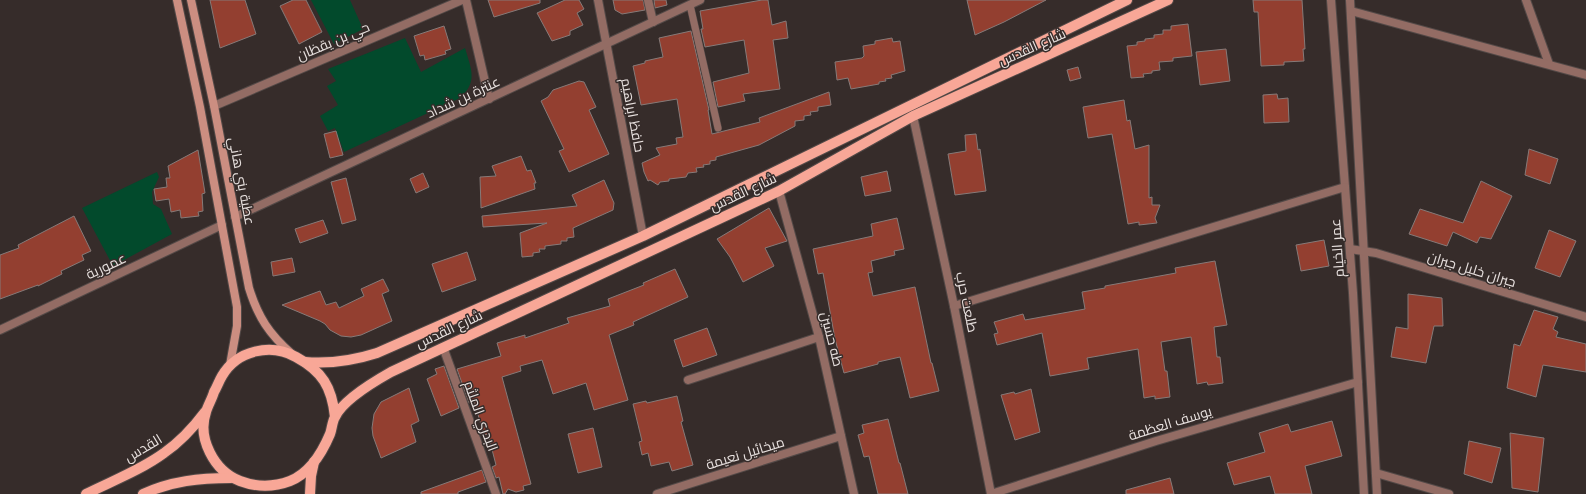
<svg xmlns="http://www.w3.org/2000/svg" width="1586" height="494" font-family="'Nunito Sans',Cairo,sans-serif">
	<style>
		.green { fill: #024a2c }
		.building { fill: #933f30; stroke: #867a78 }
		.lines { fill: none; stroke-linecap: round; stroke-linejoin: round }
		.lane-casing { stroke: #534947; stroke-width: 8 }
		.street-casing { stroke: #534947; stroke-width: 10 }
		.secondary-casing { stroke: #534947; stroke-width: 10 }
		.primary-casing { stroke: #534947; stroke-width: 12 }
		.lane { stroke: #936c64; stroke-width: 7 }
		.street { stroke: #936c64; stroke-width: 8 }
		.secondary { stroke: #cc8e81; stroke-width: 8 }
		.primary { stroke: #f8a797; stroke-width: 10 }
		.labels { text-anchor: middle; stroke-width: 3; stroke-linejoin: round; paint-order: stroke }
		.street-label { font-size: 14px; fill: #e9e2e0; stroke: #362c2a }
	</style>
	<rect width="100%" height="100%" fill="#362c2a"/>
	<g class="green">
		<polygon points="311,0 350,0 363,29 334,44"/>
		<path d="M405,38L421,72L465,48C471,69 479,83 458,99L344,152L335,128L328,131L320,116L338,105L327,86L336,81L328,69Z"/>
		<polygon points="157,172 159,177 152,192 153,204 161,209 172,234 113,266 82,208"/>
	</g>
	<g class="building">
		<polygon points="210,0 245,0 256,34 220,48"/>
		<polygon points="293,0 306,0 322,32 299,44 280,6"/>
		<polygon points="488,0 540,0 540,3 494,17"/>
		<polygon points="565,0 579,0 584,9 577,13 583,25 570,31 570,35 552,41 537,13"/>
		<polygon points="613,0 643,0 645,10 622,14 615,10"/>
		<polygon points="654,0 666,0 667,5 655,8"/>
		<polygon points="762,0 768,0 772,25 786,21 788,38 773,40 780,89 743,94 745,101 718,107 713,82 749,73 744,40 705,47 701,29 703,29 700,11"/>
		<polygon points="967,0 1046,0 1004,22 975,35"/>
		<polygon points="1253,0 1302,0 1305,49 1303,49 1304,61 1284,62 1284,65 1261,66 1258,12 1254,12"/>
		<polygon points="1188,24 1192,56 1173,58 1173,61 1159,62 1160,70 1152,71 1152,73 1143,74 1144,77 1131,78 1127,46 1137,45 1137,42 1145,41 1145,39 1154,38 1154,35 1163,34 1163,30 1171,30 1171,26"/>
		<polygon points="444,26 451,49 445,51 446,54 425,60 424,55 420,56 414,36"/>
		<polygon points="691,31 709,110 708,110 712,134 760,122 759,118 829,92 831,105 818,107 818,111 810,112 811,115 804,116 804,120 795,121 795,126 759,145 716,157 716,160 710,161 710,164 703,165 704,167 696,168 697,172 688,173 686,177 669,179 669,181 660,182 658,185 650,180 648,181 644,172 642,163 660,155 656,148 677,144 676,138 683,137 677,99 641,105 633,66 645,63 645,61 663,57 659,38"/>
		<polygon points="892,38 893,42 900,41 905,71 891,75 892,78 885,79 886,81 879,82 879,84 851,89 848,78 837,80 835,62 862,58 864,56 863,46 875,44 875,41"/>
		<polygon points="1226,49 1230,81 1200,85 1196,52"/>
		<polygon points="1078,67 1081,78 1070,81 1067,70"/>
		<polygon points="579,81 584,82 596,107 589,110 609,154 569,172 559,151 564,149 541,101 548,97 553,90"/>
		<polygon points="1277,94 1278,99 1288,98 1289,122 1264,123 1263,95"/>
		<polygon points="1124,100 1127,121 1130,120 1135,149 1149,145 1149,198 1152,197 1152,205 1160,205 1155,218 1157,223 1139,225 1139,222 1128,224 1112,134 1088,138 1083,107"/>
		<polygon points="336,131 343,155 330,158 324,134"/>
		<polygon points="976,134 978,150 980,149 986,191 955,195 948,154 966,151 965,135"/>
		<polygon points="1529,149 1558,159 1550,184 1525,175"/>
		<polygon points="198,150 205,193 202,194 203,211 198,212 199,216 181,218 180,210 171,212 169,199 156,201 154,189 167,187 166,178 170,178 168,166"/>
		<polygon points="521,156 527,171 531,170 536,183 534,183 535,189 481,208 480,177 496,176 492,166"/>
		<polygon points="887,171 891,191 865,196 861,177"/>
		<polygon points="423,173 429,187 416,193 410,179"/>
		<polygon points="346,178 356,220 342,224 331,182"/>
		<polygon points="604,180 614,203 613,210 573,228 574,237 567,238 567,241 561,241 561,244 545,246 545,249 539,249 540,252 533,253 533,256 522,257 520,233 547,223 483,227 482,216 577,206 572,195"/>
		<polygon points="1481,181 1512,196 1491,239 1480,237 1477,243 1453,232 1447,246 1409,234 1420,209 1463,223"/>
		<polygon points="769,208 787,241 765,248 774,266 743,282 730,257 717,239"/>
		<polygon points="74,216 91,251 82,255 84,260 61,271 62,274 38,286 38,285 0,299 0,255 19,248 18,245"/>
		<polygon points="897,218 904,249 894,251 895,255 871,261 873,272 868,273 873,296 915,287 931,363 932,363 939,391 910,398 900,357 878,362 878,364 844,373 835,339 823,273 818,274 813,249 873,236 871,224"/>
		<polygon points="323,220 328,233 300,243 295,229"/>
		<polygon points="1549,230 1576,241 1560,277 1535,268"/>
		<polygon points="1324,240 1329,266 1301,271 1296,245"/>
		<polygon points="467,252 476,280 442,292 432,264"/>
		<polygon points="292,258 295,272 273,276 271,262"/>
		<polygon points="1215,261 1227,325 1214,327 1217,357 1220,357 1223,383 1208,385 1207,382 1197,384 1191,337 1161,342 1165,371 1167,371 1170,397 1155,399 1155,396 1144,398 1138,349 1087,358 1089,369 1050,376 1042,333 997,345 994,334 998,333 994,322 1023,314 1025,320 1085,309 1082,292 1105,288 1105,286 1176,273 1175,268"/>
		<polygon points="675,269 688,297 633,322 634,325 609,335 628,400 594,410 586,383 553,394 542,360 520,366 521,371 502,377 531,484 523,486 524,490 516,492 508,489 505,494 503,494 499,477 496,478 492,467 496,465 488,434 484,435 474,401 469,403 457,369 501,356 497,343 525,335 525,338 569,323 567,318 610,306 608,299 644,285 643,283"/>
		<polygon points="383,279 389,291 382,294 392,321 361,335 351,337 341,336 330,330 325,324 320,321 282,305 320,291 326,305 336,302 339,308 364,296 361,289"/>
		<polygon points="1408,294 1442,298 1443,326 1434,326 1426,363 1391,357 1396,327 1408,329"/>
		<polygon points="1534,310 1558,317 1553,329 1558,332 1556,337 1586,344 1586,372 1543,365 1536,397 1507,388 1514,344 1520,346"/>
		<polygon points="707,328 717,355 683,367 674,340"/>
		<polygon points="444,366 459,408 441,416 427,379 437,374 435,369"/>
		<polygon points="409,388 419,421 411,425 416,442 381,458 373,436 372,428 374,414 381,402"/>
		<polygon points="1031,389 1040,432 1015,440 1001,395 1014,392 1015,394"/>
		<polygon points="677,396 683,421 681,422 693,465 672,471 669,462 651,466 648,453 642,455 639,442 642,441 633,404 646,401 647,403"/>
		<polygon points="888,419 899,463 900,463 908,494 878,494 869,456 864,457 858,435 864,433 862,425"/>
		<polygon points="1332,421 1342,456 1305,466 1312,494 1275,494 1270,476 1234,485 1227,463 1265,452 1259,433 1288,424 1291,432"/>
		<polygon points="593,428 602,467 578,473 568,434"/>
		<polygon points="1510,433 1544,438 1538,492 1512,488"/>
		<polygon points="1469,441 1501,448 1492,483 1464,474"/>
		<polygon points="482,470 486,482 458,492 458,494 421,494 421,492"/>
		<polygon points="1170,478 1174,494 1126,494 1126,490"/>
	</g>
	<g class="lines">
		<g class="lane-casing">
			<polyline id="lane" points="690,5 718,128"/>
		</g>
		<g class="street-casing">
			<g id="street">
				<polyline points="466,0 489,99"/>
				<polyline points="598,0 643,236"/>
				<polyline points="648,0 653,22"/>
				<polyline points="1331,0 1353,293 1364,494"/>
				<polyline points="1350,0 1377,494"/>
				<polyline points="1526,0 1549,64"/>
				<polyline points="1351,11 1586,75"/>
				<polyline points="214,106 462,0"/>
				<polyline points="913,116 954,306 991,494"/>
				<polyline points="779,191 819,337 854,494"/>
				<polyline points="235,217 700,0"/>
				<polyline points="1350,249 1376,253 1586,317"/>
				<polyline points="954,306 1345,187"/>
				<polyline points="0,330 222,225"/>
				<polyline points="443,347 496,494"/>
				<polyline points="688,380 819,337"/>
				<polyline points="1376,473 1449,494"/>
				<polyline points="657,494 841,436"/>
				<polyline points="991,494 1156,441 1358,382"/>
			</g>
		</g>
		<g class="secondary-casing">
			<g id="secondary">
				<polyline points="177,0 200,107 237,307 237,326 230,365"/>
				<path d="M191,0L214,106L249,288C258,317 269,334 292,354"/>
			</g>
		</g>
		<g class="primary-casing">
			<g id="primary">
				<path d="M305,362C330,364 352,361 377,353L643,236L1127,0"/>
				<path d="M335,417C332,387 322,371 296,357C271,343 237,350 222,376C219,381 217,387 214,392C212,399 208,405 206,412C197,438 214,471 240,481C256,487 274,487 290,481C310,473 322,453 330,434C332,429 332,422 335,417C343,400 375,381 391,372L779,191L913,116L1168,0"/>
				<path d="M86,494C112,481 141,470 164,453C180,442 193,428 205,412"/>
				<path d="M143,494C171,481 200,478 231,478"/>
				<polyline points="310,494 311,476 314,462"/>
			</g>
		</g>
		<use href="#lane" class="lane"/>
		<use href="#street" class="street"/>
		<use href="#secondary" class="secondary"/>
		<use href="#primary" class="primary"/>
	</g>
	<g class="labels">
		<g class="street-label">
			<text transform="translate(333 41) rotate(-23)" y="5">حي بن يقظان</text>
			<text transform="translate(1032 47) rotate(-24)" y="5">شارع القدس</text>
			<text transform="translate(463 97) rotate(-25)" y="5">عنترة بن شداد</text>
			<text transform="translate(633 115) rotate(79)" y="5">حافظ ابراهيم</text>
			<text transform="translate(242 181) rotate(79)" y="5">عطية بني هاني</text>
			<text transform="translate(743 192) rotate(-25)" y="5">شارع القدس</text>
			<text transform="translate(1337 248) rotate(-94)" y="5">عمر الخيام</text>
			<text transform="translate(106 266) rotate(-25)" y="5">عمورية</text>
			<text transform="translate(1472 269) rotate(17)" y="5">جبران خليل جبران</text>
			<text transform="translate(967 302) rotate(78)" y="5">طلعت حرب</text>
			<text transform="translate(449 329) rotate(-25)" y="5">شارع القدس</text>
			<text transform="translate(832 339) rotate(76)" y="5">طه حسين</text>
			<text transform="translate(481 416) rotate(70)" y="5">البدري الملثم</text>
			<text transform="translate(1170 423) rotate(-17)" y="5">يوسف العظمة</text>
			<text transform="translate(143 448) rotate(-31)" y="5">القدس</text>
			<text transform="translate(745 453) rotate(-17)" y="5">ميخائيل نعيمة</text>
		</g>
	</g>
</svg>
